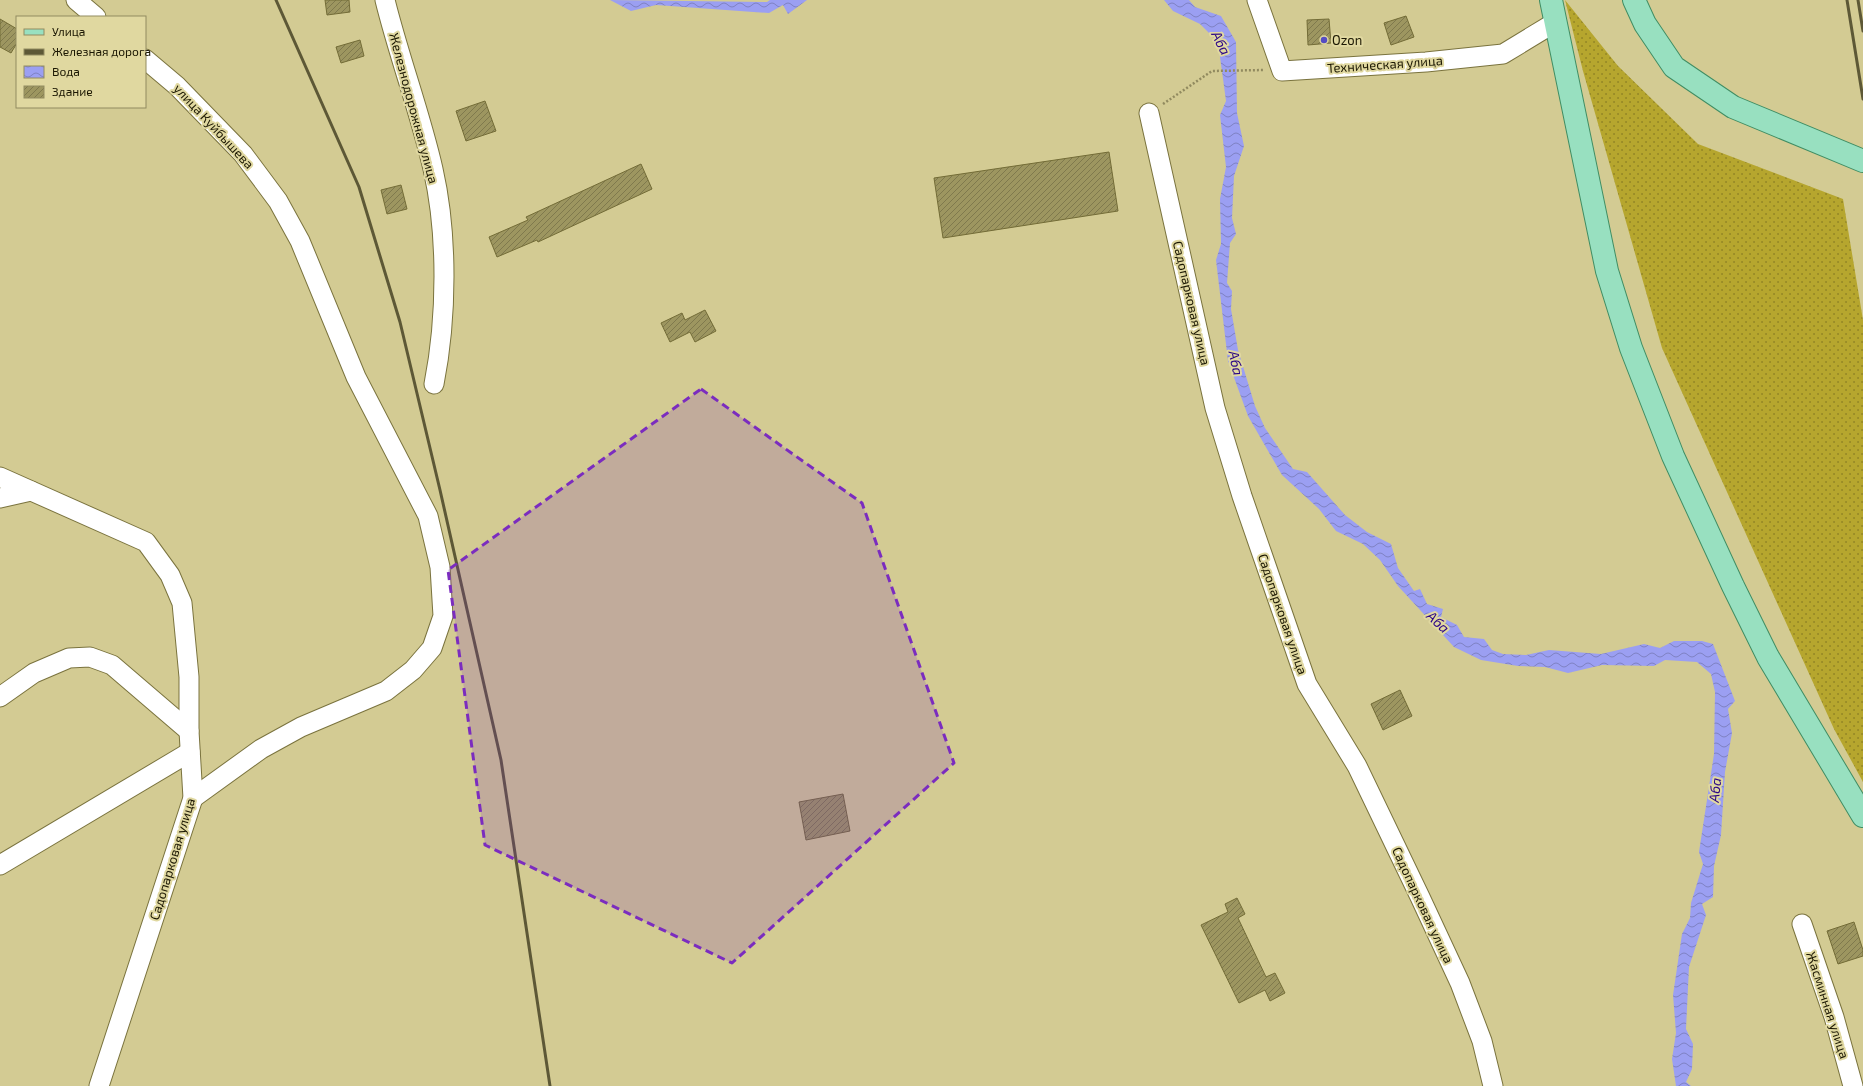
<svg xmlns="http://www.w3.org/2000/svg" width="1863" height="1086" font-family="'Exo 2',sans-serif">
	<style>
		.grass { fill: url(#grass-dots) }
		.water { fill: url(#water-waves) }
		.building { fill: url(#building-hatch); stroke: #736c37 }
		.lines { fill: none; stroke-linecap: round; stroke-linejoin: round }
		.minor-casing { stroke: #7a733e; stroke-width: 21 }
		.major-casing { stroke: #408d63; stroke-width: 24 }
		.path { stroke: #918a5f; stroke-width: 2.5; stroke-dasharray: 2 2; stroke-linecap: butt }
		.minor { stroke: #fff; stroke-width: 19 }
		.major { stroke: #98e0c0; stroke-width: 22 }
		.rail { stroke: #5d5836; stroke-width: 3 }
		.marked { fill: #7b2cbf; fill-opacity: 0.2; stroke: #7b2cbf; stroke-width: 3; stroke-dasharray: 8 5; stroke-linejoin: round }
		.poi-dot { fill: #554cc3; stroke: #e0d8a0; stroke-width: 1.5 }
		.labels { text-anchor: middle; stroke-width: 4; stroke-linejoin: round; paint-order: stroke }
		.poi-label { font-size: 13px; fill: #1c1803; stroke: #e0d8a0; text-anchor: start }
		.street-label { font-size: 13px; fill: #1c1803; stroke: #e0d8a0 }
		.water-label { font-size: 14px; font-style: italic; fill: #2b0586; stroke: #e0d8a0 }
	</style>
	<defs>
		<pattern id="grass-dots" width="8" height="8" patternUnits="userSpaceOnUse"><rect width="8" height="8" fill="#b6a62e"/><path d="M2 2h.1M6 6h.1" fill="none" stroke="#938625" stroke-width="1.8" stroke-linecap="round"/></pattern>
		<pattern id="water-waves" width="16" height="10" patternUnits="userSpaceOnUse"><rect width="16" height="10" fill="#9b9ff2"/><path d="M0 5q4-4 8 0t8 0" fill="none" stroke="#7e81c2"/></pattern>
		<pattern id="building-hatch" width="6" height="6" patternUnits="userSpaceOnUse"><rect width="6" height="6" fill="#9d9660"/><path d="M-1 1l2-2M0 6l6-6M5 7l2-2" fill="none" stroke="#7f794d"/></pattern>
	</defs>
	<rect width="100%" height="100%" fill="#d3cb93"/>
	<polygon class="grass" points="1565,0 1618,66 1698,144 1843,199 1863,320 1863,782 1834,729 1662,348 1583,71"/>
	<g class="water">
		<polygon points="610,0 767,2 770,0 807,0 788,14 783,5 769,13 656,5 631,11"/>
		<polygon points="1164,0 1189,0 1195,7 1221,16 1236,42 1237,113 1244,146 1234,176 1232,218 1236,234 1230,243 1227,283 1232,291 1231,309 1238,350 1255,406 1265,428 1293,469 1307,472 1345,515 1367,532 1391,544 1398,568 1414,591 1420,589 1427,604 1443,609 1441,617 1457,625 1464,637 1484,639 1492,650 1503,654 1526,655 1549,650 1601,654 1644,644 1660,648 1674,641 1702,641 1713,644 1735,701 1728,709 1732,733 1725,772 1721,835 1714,866 1713,897 1702,904 1706,915 1689,967 1686,1029 1693,1044 1692,1069 1686,1082 1691,1086 1676,1086 1672,1059 1676,1033 1673,995 1682,934 1690,918 1691,903 1703,864 1699,852 1714,754 1715,692 1711,674 1697,662 1665,660 1654,666 1602,665 1568,673 1545,667 1518,666 1481,660 1454,647 1398,586 1380,560 1363,544 1336,531 1319,509 1282,475 1248,416 1228,361 1216,260 1221,244 1220,199 1226,167 1220,115 1226,101 1218,42 1200,24 1173,11"/>
	</g>
	<g class="building">
		<polygon points="325,0 349,0 350,12 327,15"/>
		<polygon points="1406,16 1414,37 1391,45 1384,23"/>
		<polygon points="0,19 17,29 17,43 11,53 0,47"/>
		<polygon points="1329,19 1331,43 1308,45 1307,20"/>
		<polygon points="360,40 364,56 341,63 336,47"/>
		<polygon points="485,101 496,131 466,141 456,111"/>
		<polygon points="1109,152 1118,211 943,238 934,178"/>
		<polygon points="641,164 652,189 538,242 537,240 497,257 489,237 528,220 526,217"/>
		<polygon points="401,185 407,209 387,214 381,190"/>
		<polygon points="705,310 716,331 695,342 690,332 670,342 661,323 682,313 685,320"/>
		<polygon points="1400,690 1412,716 1383,730 1371,704"/>
		<polygon points="843,794 850,831 806,840 799,802"/>
		<polygon points="1237,898 1245,914 1238,918 1266,977 1275,973 1285,993 1270,1001 1265,990 1239,1003 1201,925 1228,912 1225,904"/>
		<polygon points="1854,922 1863,950 1863,956 1838,964 1827,931"/>
	</g>
	<g class="lines">
		<g class="minor-casing">
			<g id="minor">
				<polyline points="76,0 96,17"/>
				<path d="M385,0C399,57 420,112 433,169C448,235 447,318 434,384"/>
				<polyline points="1257,0 1282,71 1426,62 1503,54 1554,23"/>
				<polyline points="145,59 177,86 243,154 278,201 300,241 356,377 428,516 440,567 443,616 432,648 413,670 386,691 301,727 261,749 193,798"/>
				<polyline points="1149,113 1215,408 1242,496 1307,684 1357,766 1420,897 1460,983 1482,1041 1493,1086"/>
				<polyline points="0,477 146,542 170,575 182,603 189,677 189,731 193,798 99,1086"/>
				<polyline points="0,498 31,491"/>
				<polyline points="0,697 34,673 69,658 90,657 112,665 189,731"/>
				<polyline points="0,865 190,752"/>
				<polyline points="1802,924 1834,1017 1853,1086"/>
			</g>
		</g>
		<g class="major-casing">
			<g id="major">
				<polyline points="1551,0 1607,271 1631,348 1673,456 1733,586 1768,657 1863,816"/>
				<polyline points="1634,0 1645,24 1674,67 1733,107 1863,161"/>
			</g>
		</g>
		<polyline class="path" points="1163,104 1212,71 1264,70"/>
		<use href="#minor" class="minor"/>
		<use href="#major" class="major"/>
		<g class="rail">
			<polyline points="276,0 359,187 400,322 440,490 501,760 550,1086"/>
			<polyline points="1847,0 1863,99"/>
			<polyline points="1858,0 1863,31"/>
		</g>
	</g>
	<path class="marked" d="M701,389L862,503L954,763L732,963L485,845L448,570Z"/>
	<circle class="poi-dot" cx="1324" cy="40" r="4"/>
	<g class="labels">
		<g class="poi-label">
			<text x="1332" y="45">Ozon</text>
		</g>
		<g class="street-label">
			<text transform="translate(1385 64) rotate(-4)" y="5">Техническая улица</text>
			<text transform="translate(414 108) rotate(75)" y="5">Железнодорожная улица</text>
			<text transform="translate(214 126) rotate(47)" y="5">улица Куйбышева</text>
			<text transform="translate(1192 303) rotate(77)" y="5">Садопарковая улица</text>
			<text transform="translate(1283 614) rotate(71)" y="5">Садопарковая улица</text>
			<text transform="translate(172 859) rotate(-73)" y="5">Садопарковая улица</text>
			<text transform="translate(1423 905) rotate(65)" y="5">Садопарковая улица</text>
			<text transform="translate(1828 1005) rotate(72)" y="5">Жасминная улица</text>
		</g>
		<g class="water-label">
			<text transform="translate(1221 43) rotate(63)" y="5">Аба</text>
			<text transform="translate(1236 363) rotate(78)" y="5">Аба</text>
			<text transform="translate(1438 622) rotate(43)" y="5">Аба</text>
			<text transform="translate(1715 790) rotate(-84)" y="5">Аба</text>
		</g>
	</g>
	<rect x="16" y="16" width="130" height="92" fill="#e0d8a0" stroke="#928b61"/>
	<rect x="24" y="29" width="20" height="6" fill="#98e0c0" stroke="#928b61"/>
	<text x="52" y="36" font-size="12" fill="#1c1803">Улица</text>
	<rect x="24" y="49" width="20" height="6" fill="#5d5836" stroke="#928b61"/>
	<text x="52" y="56" font-size="12" fill="#1c1803">Железная дорога</text>
	<rect x="24" y="66" width="20" height="12" fill="url(#water-waves)" stroke="#928b61"/>
	<text x="52" y="76" font-size="12" fill="#1c1803">Вода</text>
	<rect x="24" y="86" width="20" height="12" fill="url(#building-hatch)" stroke="#928b61"/>
	<text x="52" y="96" font-size="12" fill="#1c1803">Здание</text>
</svg>
